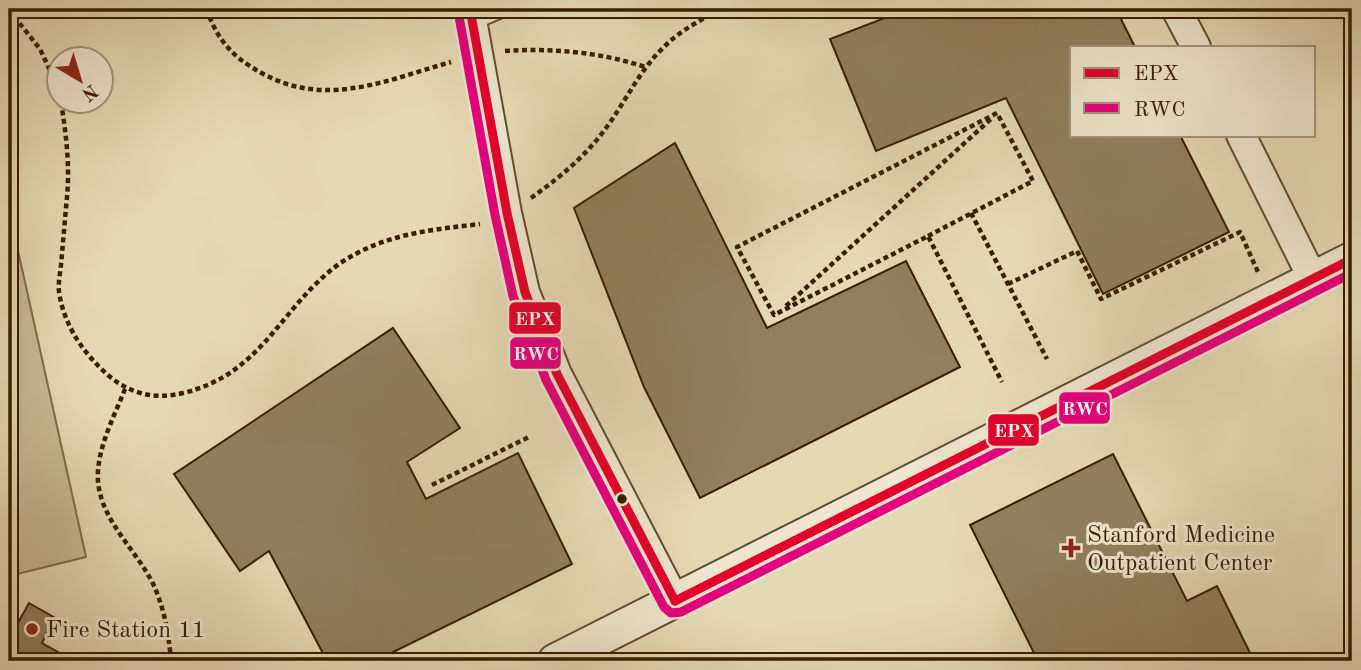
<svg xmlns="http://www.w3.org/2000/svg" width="1361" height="670" font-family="'Old Standard TT',serif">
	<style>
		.green { fill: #c7b995; stroke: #7e6b4a; stroke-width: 2 }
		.building { fill: #917f5e; stroke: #361d00; stroke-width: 2 }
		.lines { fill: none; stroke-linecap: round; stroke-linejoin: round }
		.service-casing { stroke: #624c2d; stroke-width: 18 }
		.minor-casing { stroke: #624c2d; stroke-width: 32 }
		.tertiary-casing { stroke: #624c2d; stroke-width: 37 }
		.path { stroke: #361d00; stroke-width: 4.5; stroke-dasharray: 5 3.5; stroke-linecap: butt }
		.service { stroke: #eee6ce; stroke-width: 14 }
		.minor { stroke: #eee6ce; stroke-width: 28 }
		.tertiary { stroke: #eee6ce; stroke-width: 33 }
		.bus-1-casing { stroke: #eee6ce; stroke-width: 14 }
		.bus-2-casing { stroke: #eee6ce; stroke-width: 14 }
		.bus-1 { stroke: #e4002b; stroke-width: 9 }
		.bus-2 { stroke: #e5007d; stroke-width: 9 }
		.bus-dot { fill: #361d00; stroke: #eee6ce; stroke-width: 2.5 }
		.poi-dot { fill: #8f2418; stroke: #eee6ce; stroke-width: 2.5 }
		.labels { text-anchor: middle; stroke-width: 6; stroke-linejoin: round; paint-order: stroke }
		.poi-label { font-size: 24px; fill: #361d00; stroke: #eee6ce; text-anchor: start }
		.line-badge { stroke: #eee6ce; stroke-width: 2.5 }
		.badge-label { font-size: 19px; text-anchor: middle; font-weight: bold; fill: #fff }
	</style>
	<rect width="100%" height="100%" fill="#e5d9b4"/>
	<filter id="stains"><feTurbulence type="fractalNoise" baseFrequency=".00286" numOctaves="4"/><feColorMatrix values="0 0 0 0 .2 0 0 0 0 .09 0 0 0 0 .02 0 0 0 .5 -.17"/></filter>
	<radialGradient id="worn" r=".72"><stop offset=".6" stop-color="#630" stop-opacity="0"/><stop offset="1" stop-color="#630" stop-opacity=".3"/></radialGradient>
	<polygon class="green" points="9,210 86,557 9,576"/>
	<g class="building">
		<polygon points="908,9 1116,9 1135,47 1072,47 1072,135 1180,135 1229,232 1103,294 1006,98 876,151 830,39"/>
		<polygon points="675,143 767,328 906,261 960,367 700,498 644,387 574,208"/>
		<polygon points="393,328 460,428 407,462 426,499 518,453 572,564 375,661 327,661 269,551 240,571 174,474"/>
		<polygon points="1113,454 1187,601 1217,586 1254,661 1038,661 970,525"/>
		<polygon points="29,603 55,618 42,643 74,661 9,661 9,639"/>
	</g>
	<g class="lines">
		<g class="service-casing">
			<polyline id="service" points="473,22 504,9"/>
		</g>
		<g class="minor-casing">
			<g id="minor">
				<polyline points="470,9 507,213 525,292 557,374 675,601"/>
				<polyline points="1176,9 1196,47"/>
				<polyline points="1241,135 1313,279"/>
			</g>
		</g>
		<g class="tertiary-casing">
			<polyline id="tertiary" points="555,661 1352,259"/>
		</g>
		<g class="path">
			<path d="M207,9C213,31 228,52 247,64C316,112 378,83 451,62"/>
			<polyline points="9,10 40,49 60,92"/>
			<path d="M505,51C552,48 600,52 645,67"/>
			<path d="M61,102C66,133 70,165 67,197C65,219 63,242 61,265C60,274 58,283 59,292C64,326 84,354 109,376C131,394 155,400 183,393C263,374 280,307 339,264C383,234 429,230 480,224"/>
			<path d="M531,198C559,178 586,156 606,128C626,101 639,71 663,48C679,31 701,20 721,9"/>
			<polyline points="971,213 1047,359"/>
			<polyline points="928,236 1033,181 997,113 737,247 774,315 928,236 1002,382"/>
			<polyline points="1008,284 1077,251 1101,299 1240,232 1258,272"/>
			<polyline points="786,306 992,118"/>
			<path d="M125,389C114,417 96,450 98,481C101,522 139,552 155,588C165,612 169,636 171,661"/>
			<polyline points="432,485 531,436"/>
		</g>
		<use href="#service" class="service"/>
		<use href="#minor" class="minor"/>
		<use href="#tertiary" class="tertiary"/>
		<g class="bus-1-casing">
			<g id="bus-1">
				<polyline points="470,9 507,213 525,292 557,374 675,601"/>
				<polyline points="675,601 1352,259"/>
			</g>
		</g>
		<g class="bus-2-casing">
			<polyline id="bus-2" points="458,11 495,215 513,296 546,380 664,607 671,613 681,612 1352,273"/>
		</g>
		<use href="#bus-1" class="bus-1"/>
		<use href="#bus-2" class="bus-2"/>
	</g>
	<circle class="bus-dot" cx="622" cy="499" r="6"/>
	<g class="poi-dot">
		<path d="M1067.5 537.5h7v7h7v7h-7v7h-7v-7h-7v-7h7z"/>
		<circle cx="32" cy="629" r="7"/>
	</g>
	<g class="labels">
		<g class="poi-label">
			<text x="1087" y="542">Stanford Medicine<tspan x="1087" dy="28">Outpatient Center</tspan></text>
			<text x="46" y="637">Fire Station 11</text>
		</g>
	</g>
	<g class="line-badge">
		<rect x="508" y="301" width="54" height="34" rx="7" fill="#e4002b"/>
		<rect x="509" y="336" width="53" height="34" rx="7" fill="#e5007d"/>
		<rect x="1058" y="391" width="53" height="34" rx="7" fill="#e5007d"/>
		<rect x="987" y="413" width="53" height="34" rx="7" fill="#e4002b"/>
	</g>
	<g class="badge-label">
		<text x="535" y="325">EPX</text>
		<text x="536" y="360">RWC</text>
		<text x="1085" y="415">RWC</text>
		<text x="1014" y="437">EPX</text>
	</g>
	<rect width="1361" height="670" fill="none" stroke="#e5d9b4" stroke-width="35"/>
	<rect x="10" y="10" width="1340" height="649" fill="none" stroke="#361d00" stroke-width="3.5"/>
	<rect x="18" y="18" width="1326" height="635" fill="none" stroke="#361d00" stroke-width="2"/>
	<rect x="1070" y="46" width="245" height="91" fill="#eee6ce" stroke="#a4967c" stroke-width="2"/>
	<rect x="1084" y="68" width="35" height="10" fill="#e4002b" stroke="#a4967c" stroke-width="2"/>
	<text x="1134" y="80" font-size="21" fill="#361d00">EPX</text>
	<rect x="1084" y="103" width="35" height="10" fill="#e5007d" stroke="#a4967c" stroke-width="2"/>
	<text x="1134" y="116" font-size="21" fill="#361d00">RWC</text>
	<g transform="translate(80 80) rotate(142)"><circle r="33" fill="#eee6ce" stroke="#a4967c" stroke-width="2"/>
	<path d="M0-5L12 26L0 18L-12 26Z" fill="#8f2418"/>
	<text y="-10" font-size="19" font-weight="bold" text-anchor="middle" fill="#361d00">N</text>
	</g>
	<rect width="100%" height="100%" filter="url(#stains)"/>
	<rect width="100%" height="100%" fill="url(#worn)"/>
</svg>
